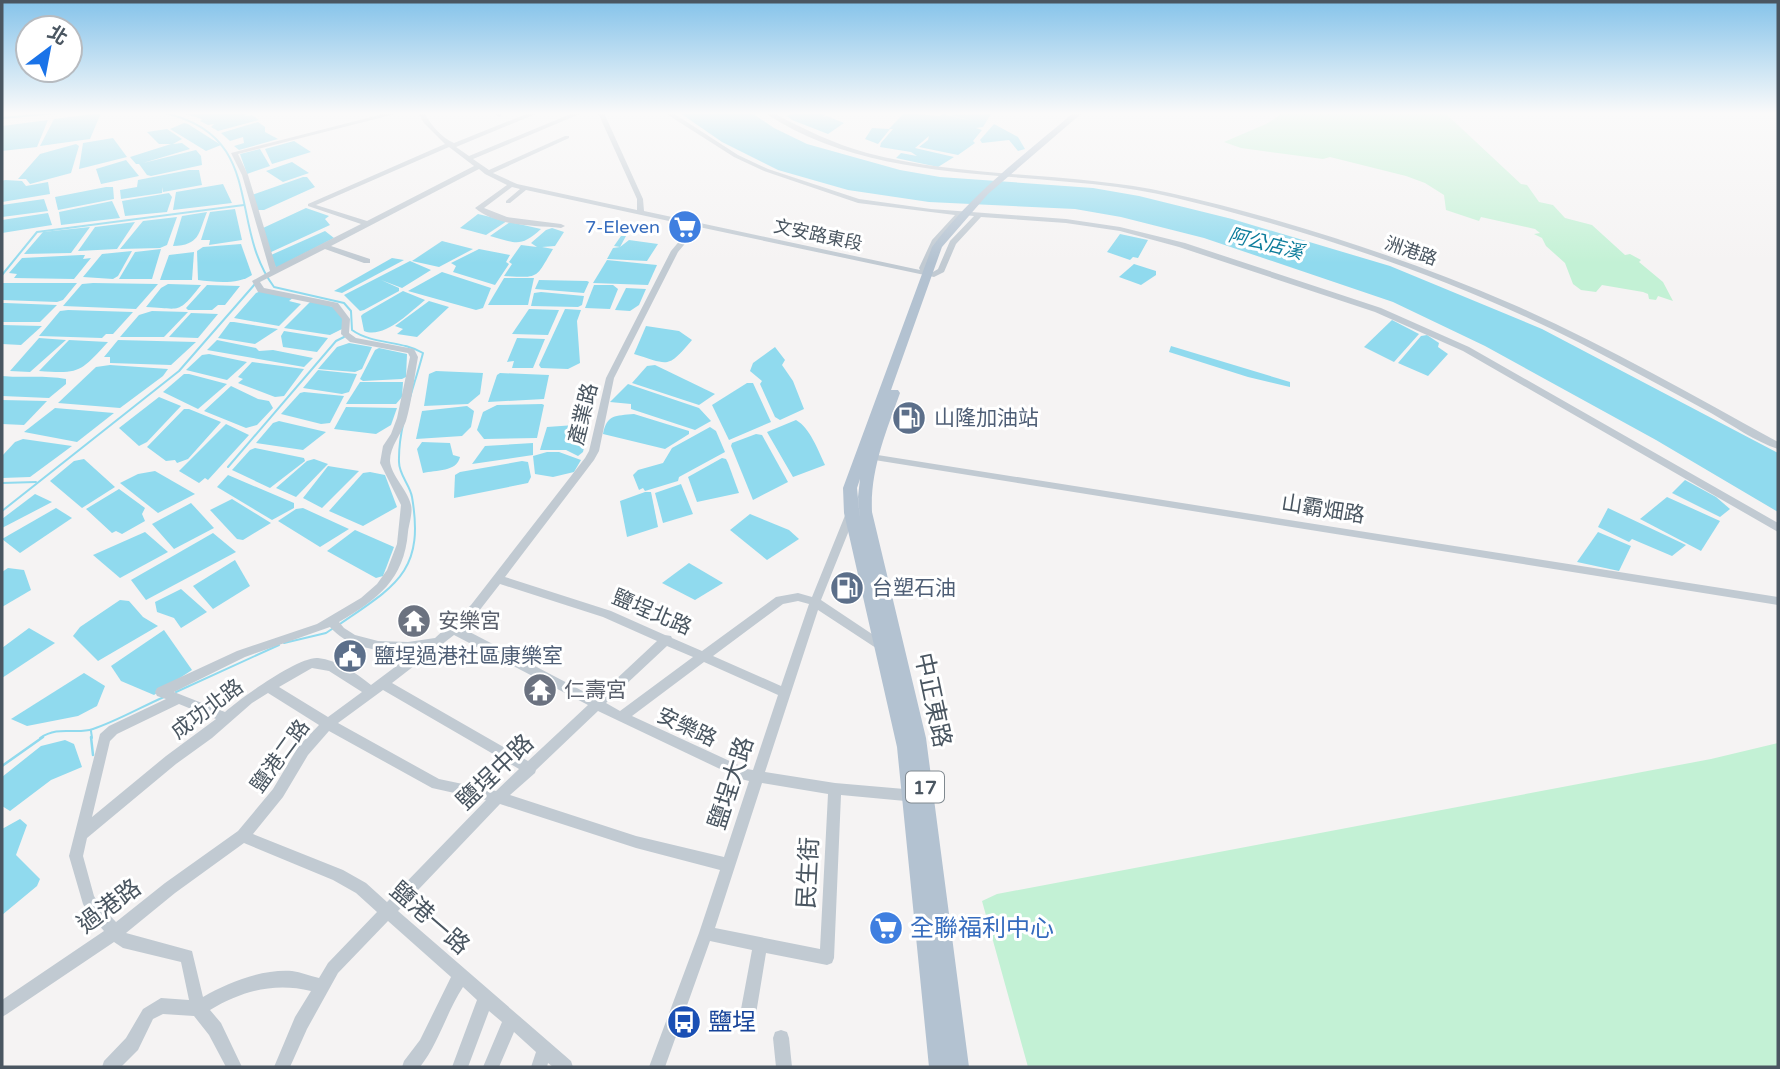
<svg xmlns="http://www.w3.org/2000/svg" width="1780" height="1069" font-family="'Varela Round','Noto Sans TC',sans-serif">
	<style>
		.green { fill: #c3f1d5 }
		.water { fill: #90daee }
		.lines { fill: none; stroke-linecap: round; stroke-linejoin: round }
		.stream-far1 { stroke: #90daee; stroke-width: 2 }
		.stream { stroke: #90daee; stroke-width: 2.5 }
		.minor { fill: #c1cad2; fill-rule: evenodd }
		.major { fill: #b3c2d1; fill-rule: evenodd }
		.labels { text-anchor: middle; stroke-width: 6; stroke-linejoin: round; paint-order: stroke }
		.far-shop-label { font-size: 18px; fill: #366cbe; stroke: #fff; text-anchor: end }
		.far-street-label { font-size: 18px; fill: #4a5661; stroke: #fff }
		.far-water-label { font-size: 19px; font-style: italic; fill: #0c7c9b; stroke: #fff }
		.shield { fill: #fff; stroke: #808990; stroke-width: 2 }
		.shield-label { font-size: 19px; font-weight: bold; fill: #4a5661 }
		.street-label { font-size: 21px; fill: #4a5661; stroke: #fff }
		.service-label { font-size: 21px; fill: #4e5e75; stroke: #fff; text-anchor: start }
		.worship-label { font-size: 21px; fill: #5b616d; stroke: #fff; text-anchor: start }
		.near-street-label { font-size: 24px; fill: #4a5661; stroke: #fff }
		.near-shop-label { font-size: 24px; fill: #366cbe; stroke: #fff; text-anchor: start }
		.near-transit-label { font-size: 24px; fill: #164399; stroke: #fff; text-anchor: start }
	</style>
	<rect width="100%" height="100%" fill="#f5f3f3"/>
	<g class="green">
		<polygon points="1277,113 1445,113 1521,184 1527,185 1539,202 1553,205 1565,218 1592,225 1625,255 1630,254 1641,260 1639,262 1663,282 1673,301 1658,296 1656,300 1649,299 1648,294 1643,292 1602,285 1596,292 1581,290 1573,284 1565,263 1546,246 1542,238 1534,234 1540,233 1535,229 1481,217 1479,221 1446,210 1444,195 1425,183 1406,176 1330,157 1323,159 1241,148 1224,142 1266,124 1280,115"/>
		<polygon points="1778,743 1778,1067 1028,1067 982,901 997,894 1711,759"/>
	</g>
	<g class="water">
		<polygon points="101,113 90,139 40,146 54,119"/>
		<polygon points="247,113 245,116 252,115 259,120 218,131 211,127 214,124 208,125 200,121 202,119 185,114"/>
		<polygon points="680,113 752,113 774,128 807,144 900,170 940,177 1093,188 1139,196 1232,219 1390,266 1542,329 1778,453 1778,512 1656,440 1485,346 1393,302 1204,238 1121,217 1075,209 929,202 848,190 778,170 722,142"/>
		<polygon points="794,113 821,113 825,115 823,117 827,116 844,123 828,134 792,120 787,116"/>
		<polygon points="904,113 940,116 942,114 937,113 947,113 946,115 973,121 949,115 991,114 983,127 976,128 982,130 973,141 975,143 958,155 919,147 928,140 929,136 915,148 954,157 938,167 896,158 901,153 917,156 911,152 880,147 881,143 893,129 890,129 878,144 865,139 872,128 889,129"/>
		<polygon points="48,120 37,147 2,151 2,126"/>
		<polygon points="258,122 265,127 265,132 278,139 239,150 234,146 244,143 243,137 230,141 221,133"/>
		<polygon points="184,123 188,124 221,145 206,151 170,129"/>
		<polygon points="994,124 1018,137 1025,149 1018,151 1009,140 982,143 980,140"/>
		<polygon points="167,129 182,139 173,144 182,143 190,149 143,163 196,150 201,156 202,165 151,176 147,175 139,164 136,164 130,157 171,144 159,144 147,132"/>
		<polygon points="113,138 127,157 79,169 83,143"/>
		<polygon points="294,141 311,152 272,164 265,149"/>
		<polygon points="76,144 79,146 71,173 30,184 26,179 18,179 40,154"/>
		<polygon points="260,149 270,166 247,174 240,154"/>
		<polygon points="126,160 139,176 101,184 96,169"/>
		<polygon points="292,162 309,173 283,182 266,171"/>
		<polygon points="189,170 199,170 202,185 163,192 163,187 162,193 121,199 120,190 137,187 138,180"/>
		<polygon points="303,177 307,177 315,187 264,210 257,210 252,195"/>
		<polygon points="5,180 22,181 26,186 48,182 50,194 2,202 2,181"/>
		<polygon points="223,184 232,203 173,210 176,192"/>
		<polygon points="106,187 113,187 114,199 58,210 55,197"/>
		<polygon points="169,193 172,197 167,212 125,216 122,201"/>
		<polygon points="44,199 48,211 2,217 2,205"/>
		<polygon points="112,201 120,218 61,225 59,212"/>
		<polygon points="306,208 329,216 325,219 330,225 269,253 263,228"/>
		<polygon points="235,209 242,240 209,245 210,240 201,240 210,212"/>
		<path d="M207,212C198,234 200,245 173,246L182,216Z"/>
		<polygon points="48,213 52,225 2,233 2,220"/>
		<polygon points="478,214 507,221 486,235 460,228"/>
		<polygon points="177,217 167,245 160,248 120,249 143,221"/>
		<polygon points="135,222 117,249 78,251 95,227"/>
		<path d="M510,222L541,229C520,248 516,243 490,236Z"/>
		<polygon points="90,227 71,253 24,254 43,232"/>
		<path d="M552,228L564,232L555,246L542,247L553,249C535,279 540,278 504,276L512,264L509,262L521,245L537,247L531,243L546,230Z"/>
		<polygon points="325,231 334,238 276,268 271,255"/>
		<polygon points="1120,234 1148,240 1138,258 1133,257 1130,260 1107,252"/>
		<polygon points="621,236 626,236 620,247 629,240 658,244 647,261 607,259 613,248 620,247 614,246"/>
		<polygon points="442,241 473,249 439,267 412,261"/>
		<path d="M241,244L252,275C238,285 214,282 198,280L197,251L203,247Z"/>
		<polygon points="161,249 152,279 119,279 135,252"/>
		<polygon points="479,249 510,255 506,262 509,264 495,285 453,272 456,266 451,263"/>
		<polygon points="132,251 118,276 113,279 83,277 102,254"/>
		<polygon points="194,252 192,280 160,280 169,255"/>
		<polygon points="81,255 85,255 83,259 91,258 74,279 14,278 17,274 9,273 22,258"/>
		<polygon points="392,258 404,260 342,293 334,291"/>
		<polygon points="607,260 657,265 648,285 593,283"/>
		<polygon points="410,261 431,270 402,288 381,280 399,288 399,291 364,310 360,311 344,295"/>
		<polygon points="1134,264 1156,271 1156,275 1141,285 1119,277"/>
		<polygon points="442,272 491,288 483,308 476,310 408,291"/>
		<polygon points="504,278 534,278 528,305 488,305"/>
		<polygon points="539,280 587,281 589,282 584,293 535,289"/>
		<polygon points="3,283 77,283 63,300 57,302 2,300"/>
		<polygon points="93,283 158,284 136,309 63,306 82,284"/>
		<path d="M168,284L201,285C177,316 180,308 146,307L161,288Z"/>
		<polygon points="207,285 240,286 225,305 218,305 212,310 188,310 186,308"/>
		<polygon points="594,285 613,285 618,289 610,309 585,308"/>
		<polygon points="626,288 646,289 639,305 630,311 615,310"/>
		<polygon points="261,291 294,297 289,301 301,304 279,326 234,318 256,293"/>
		<path d="M403,291L425,300C409,313 384,339 364,331L361,316L363,314Z"/>
		<polygon points="534,293 541,292 584,296 582,305 578,307 531,306"/>
		<polygon points="316,301 338,309 345,320 342,329 330,335 284,328 310,302"/>
		<polygon points="429,301 449,307 417,337 397,334 403,329 395,326"/>
		<polygon points="2,303 5,303 57,305 40,322 2,322"/>
		<polygon points="529,309 559,310 548,335 512,334"/>
		<polygon points="565,309 581,310 577,321 580,363 568,369 541,368 539,365"/>
		<polygon points="68,310 133,312 113,334 106,334 102,338 39,336 60,311"/>
		<polygon points="152,311 188,312 164,337 120,337 139,315"/>
		<polygon points="191,313 218,314 198,338 169,337"/>
		<polygon points="1392,320 1419,334 1394,362 1364,347"/>
		<polygon points="230,322 234,322 278,329 255,344 218,338"/>
		<polygon points="2,325 42,326 21,345 2,344"/>
		<path d="M646,326L679,331L692,340C667,369 670,365 634,354Z"/>
		<polygon points="284,331 328,338 317,352 283,347 281,336"/>
		<polygon points="1427,335 1439,343 1438,347 1448,354 1428,376 1398,363 1421,336"/>
		<polygon points="39,338 66,340 30,372 10,371"/>
		<polygon points="517,338 545,339 533,368 512,368 514,361 507,362"/>
		<path d="M69,340L108,342C80,372 81,374 39,371Z"/>
		<polygon points="118,340 196,342 171,365 110,363 110,357 104,357"/>
		<polygon points="217,340 256,348 259,351 273,350 313,358 304,367 207,350"/>
		<polygon points="349,343 372,347 362,369 355,372 318,369 337,347"/>
		<polygon points="1171,346 1290,382 1290,387 1248,377 1169,352"/>
		<polygon points="775,347 785,360 782,365 793,381 804,409 780,420 775,417 760,384 762,381 750,371 753,363"/>
		<polygon points="379,348 407,354 406,377 402,379 363,381 360,379 375,350"/>
		<polygon points="209,354 247,362 227,380 186,370 202,355"/>
		<polygon points="252,362 304,369 284,396 275,397 238,383 243,379 238,377"/>
		<polygon points="110,365 168,369 163,376 120,408 58,403 96,367"/>
		<polygon points="655,365 715,394 699,405 632,383 647,366"/>
		<polygon points="318,370 357,374 349,392 342,394 303,388"/>
		<polygon points="436,371 483,373 480,394 468,404 424,406 429,374"/>
		<polygon points="500,373 549,375 544,399 488,402 497,375"/>
		<polygon points="184,374 189,374 227,384 198,409 163,392"/>
		<path d="M2,376C23,378 45,375 66,379V384L49,398L2,396Z"/>
		<polygon points="360,382 403,382 402,397 396,404 346,404"/>
		<polygon points="747,383 753,383 771,422 729,440 712,405"/>
		<polygon points="628,384 699,408 711,421 695,430 631,409 631,404 610,402"/>
		<polygon points="231,386 258,399 269,401 273,408 257,425 246,428 204,411"/>
		<polygon points="304,392 344,396 330,423 321,424 281,414 300,393"/>
		<polygon points="159,397 181,406 147,442 139,446 119,428"/>
		<polygon points="2,400 47,401 24,425 2,424"/>
		<polygon points="542,404 544,405 537,438 484,439 477,430 483,412 497,405"/>
		<polygon points="467,406 474,411 471,427 462,436 416,439 422,411"/>
		<polygon points="346,407 397,408 391,425 376,434 334,429"/>
		<polygon points="55,408 114,413 77,442 24,432"/>
		<polygon points="184,409 189,409 221,422 188,459 177,463 175,460 166,461 147,447"/>
		<path d="M634,414L689,431V434L665,449L603,434C607,414 615,416 634,414Z"/>
		<path d="M796,420C810,428 818,450 825,465L793,477L767,432Z"/>
		<polygon points="279,421 326,432 303,450 256,443 273,423"/>
		<polygon points="226,424 249,435 208,480 205,478 199,483 179,471"/>
		<polygon points="589,424 583,452 578,456 566,450 540,450 547,427"/>
		<polygon points="710,427 716,431 725,452 679,477 678,481 645,491 643,488 639,490 633,475 638,470 663,463 672,448"/>
		<polygon points="756,434 762,435 788,482 753,500 731,446 732,443"/>
		<polygon points="23,439 72,446 30,477 2,478 2,456 15,442"/>
		<path d="M422,442L450,443L453,455L460,457C457,472 436,470 423,473L417,449Z"/>
		<polygon points="533,443 533,455 472,464 485,446"/>
		<polygon points="255,448 304,458 305,461 270,488 232,470 250,450"/>
		<polygon points="547,452 559,452 581,460 574,472 553,477 535,474 533,456"/>
		<polygon points="722,458 726,459 728,463 739,493 697,502 688,477"/>
		<polygon points="84,459 115,487 82,508 50,481 74,461"/>
		<polygon points="314,459 328,464 296,497 276,488 307,461"/>
		<polygon points="522,461 528,462 531,477 528,483 454,498 455,475 460,472"/>
		<polygon points="328,466 359,471 322,508 303,498"/>
		<polygon points="155,471 195,494 158,513 120,483 138,474"/>
		<polygon points="370,472 385,475 397,507 363,526 329,511 363,473"/>
		<polygon points="228,475 294,503 294,508 272,520 217,487"/>
		<polygon points="1685,480 1716,497 1730,509 1720,517 1672,493"/>
		<polygon points="681,484 693,514 663,523 655,493"/>
		<polygon points="119,489 145,508 142,514 145,521 122,534 116,531 112,533 86,509"/>
		<polygon points="645,492 651,492 658,527 627,537 620,501"/>
		<polygon points="35,494 52,502 2,528 2,519"/>
		<polygon points="1667,497 1720,521 1701,551 1640,519"/>
		<polygon points="232,499 271,523 243,540 237,539 210,510"/>
		<polygon points="191,503 214,528 174,549 152,524"/>
		<polygon points="56,508 72,518 20,553 2,539"/>
		<polygon points="303,508 349,529 320,547 278,521 296,509"/>
		<polygon points="1608,508 1686,545 1672,556 1632,539 1629,542 1598,527"/>
		<polygon points="750,514 789,530 799,539 767,560 730,530"/>
		<polygon points="355,530 394,547 383,576 376,578 327,551"/>
		<polygon points="145,532 168,552 120,578 93,555"/>
		<polygon points="1598,532 1631,546 1619,571 1577,562"/>
		<polygon points="213,533 236,552 146,600 131,580"/>
		<polygon points="235,560 250,586 213,609 193,586"/>
		<polygon points="689,563 723,583 695,600 662,583"/>
		<polygon points="8,568 24,570 31,590 2,607 2,572"/>
		<polygon points="181,589 207,612 181,628 174,618 157,612 155,602"/>
		<polygon points="120,600 129,601 143,617 158,626 98,661 73,636 80,627"/>
		<polygon points="29,628 55,643 2,678 2,648"/>
		<polygon points="164,630 192,670 154,695 121,681 111,666"/>
		<polygon points="84,673 105,686 97,706 78,716 27,726 11,719"/>
		<polygon points="65,740 74,744 82,767 51,780 10,811 2,806 2,777 41,746"/>
		<polygon points="20,819 27,825 16,855 40,879 37,886 2,915 2,829"/>
	</g>
	<g class="lines">
		<g class="stream-far1">
			<path d="M165,113C267,137 227,224 274,287L344,303L351,311L352,330C373,345 401,340 423,353C414,388 398,426 399,462C399,475 410,485 412,497C425,572 395,586 340,624"/>
			<polyline points="2,118 58,113"/>
			<polyline points="2,275 37,232 244,205"/>
			<polyline points="228,467 336,341 344,337"/>
			<polyline points="2,483 36,482"/>
			<polyline points="2,511 179,371 255,284"/>
			<polyline points="284,643 326,633 332,629"/>
			<polyline points="176,692 279,645"/>
			<polyline points="91,731 92,738"/>
			<path d="M40,738C59,725 75,735 93,729C117,721 141,707 164,697"/>
		</g>
		<g class="stream">
			<polyline points="91,737 93,755"/>
			<polyline points="2,766 43,737"/>
		</g>
		<g class="minor">
			<path d="M387,113H399L238,154L248,175L276,267L361,224L308,206V204L445,144L424,123L418,113H424C431,125 442,138 454,143L529,113H538L456,147L469,156L573,113H582L473,159L489,170L565,136H569V138L493,173L517,184L637,210V199L598,113H604L643,199L644,211L920,270L919,268L932,240L955,215L858,203L764,171L734,157L665,113H673L738,155L768,169L859,199L931,209L1066,219L1120,227L1185,243L1381,308L1469,347L1778,523V532L1463,351L1375,312L1179,247L1120,231L1066,223L981,217L956,244L944,272L934,277L699,227L678,252L614,378L599,451L594,460L505,577L611,611L665,635L671,636L672,638L702,651L776,597L798,593L812,597L846,513L847,510H855L856,513L821,600L887,644L889,647L887,650L883,652L879,650L818,610L765,772L835,783L916,790L921,792L923,796L921,800L916,802L841,795L834,958L832,963L827,965L766,953L755,1020L753,1026L747,1028L741,1026L739,1020L752,950L710,941L665,1067H649L699,933L720,870L636,848L500,804L398,911L571,1061L573,1067H553L548,1063L547,1067H531L536,1052L514,1032L499,1067H483L502,1022L489,1011L468,1067H452L477,1000L463,987C446,1013 439,1043 420,1067H402L404,1061L420,1040L451,977L388,921L338,973L307,1029L290,1067H274L295,1017L311,991C274,982 242,991 210,1010L221,1023L242,1067H226L209,1035L194,1016L163,1014L153,1019L138,1050L121,1067H102L104,1061L126,1038L143,1009L161,998L189,1000L181,962L123,948L114,942L7,1014L2,1017V1000L104,931L88,913L83,904L69,856L100,734L109,726L166,699L157,696L155,692L157,688L237,651L317,624L361,598L377,584L387,570L397,544L401,505L380,463L383,446L391,434L397,418L410,357L408,353L350,342L341,334L342,319L332,307L258,292L252,281L270,271L242,175L231,153ZM449,147L474,166L367,221L316,205ZM479,169L485,174L507,185L475,208C498,227 533,225 561,228L565,226L561,224L507,217L484,208L512,187L520,189L506,201V203H510L526,190L692,226L671,251L606,378L589,451L585,458L471,605L435,638L408,642L378,641L355,635L344,628L339,622C378,599 404,580 408,532C409,524 413,512 411,505C408,490 391,476 390,461C390,446 401,435 406,421C412,401 414,378 418,357L414,349L356,338L349,333L350,319L338,303L264,288L260,282L325,249L364,263H370V259L331,246ZM963,215L974,216L950,241L938,269L933,272H929L927,268L939,241ZM500,584L603,617L657,641L596,698L462,628L479,611ZM798,601L809,604L781,686L713,656L783,604ZM330,627C352,652 389,653 419,649L371,685C356,673 338,660 318,658C299,656 241,698 225,712L174,692L245,657ZM454,635L588,705L528,761L392,683ZM667,646L693,657L620,711L606,703ZM704,662L778,695L753,770L747,769L632,716ZM312,668L329,671L362,692L328,717L279,687ZM383,690L519,769L496,791L439,779L338,723ZM268,693L319,725L298,747L273,789L238,831L165,883L116,922L98,903L94,896L83,856L87,838L176,764L212,738L252,703ZM179,704L216,719L166,756L92,817L110,741L117,734ZM598,711L741,779L749,781L724,857L636,836L510,795L535,773L536,770ZM329,731L432,788L486,800L387,902L366,883L343,870L253,834L283,797L308,755ZM762,783L828,794L820,949L715,928ZM244,843L333,880L356,893L377,912L328,963L319,978C310,976 301,972 292,971C262,969 229,982 203,997L192,951L126,933L175,893Z"/>
			<polygon points="494,113 501,113 502,115 499,117"/>
			<path d="M765,113H773C804,129 834,144 867,153C966,179 1070,171 1170,193C1207,201 1243,211 1279,221C1358,244 1436,271 1512,304C1603,344 1690,394 1778,442V449C1756,442 1732,425 1711,413C1667,389 1623,365 1578,342C1479,292 1376,254 1270,223C1220,209 1169,194 1117,187C1000,171 868,181 765,113Z"/>
			<polygon points="865,453 1778,597 1778,605 862,458 860,456 862,454"/>
			<polygon points="781,1030 787,1032 789,1038 792,1067 776,1067 773,1038 775,1032"/>
		</g>
		<path class="major" d="M1073,113H1082L988,194L942,247L891,390H898L900,393C886,432 870,470 872,512L926,738L969,1067H929L897,747L844,513L843,488L932,247C971,194 1023,156 1073,113ZM860,479L858,497L860,519L857,488Z"/>
	</g>
	<linearGradient id="sky" x2="0" y2="1"><stop stop-color="#85c3ea"/><stop offset="0.43" stop-color="#fafafa"/><stop offset="1" stop-color="#fafafa" stop-opacity="0"/></linearGradient>
	<rect width="1780" height="263" fill="url(#sky)"/>
	<defs>
		<g id="supermarket-disc" transform="scale(1.75)"><circle r="9.5" fill="#3f7fe0" stroke="#fff"/><path d="M-6-5.5h2.5l.6 2H6L4.5 2H-2.5L-4.4-4H-6ZM-1.5 3.2a1.3 1.3 0 1 0 .1 0ZM3 3.2a1.3 1.3 0 1 0 .1 0Z" fill="#fff"/></g>
		<g id="fuel-disc" transform="scale(1.75)"><circle r="9.5" fill="#5c6f8a" stroke="#fff"/><path d="M-5.5-6h7V0h2V4h1.3V-2.5L3-4.5l.8-.8L6-3V5H2.5V1h-1V6h-7ZM-4.2-4.7v3.2H.2V-4.7Z" fill="#fff"/></g>
		<g id="temple-disc" transform="scale(1.75)"><circle r="9.5" fill="#6b7280" stroke="#fff"/><path d="M0-6L5-2H3V0L6.5 2.5H4V6H1.5V3h-3V6H-4V2.5H-6.5L-3 0V-2H-5Z" fill="#fff"/></g>
		<g id="civic-disc" transform="scale(1.75)"><circle r="9.5" fill="#5c6f8a" stroke="#fff"/><path d="M-.6-6.5H3V-4.5H.6V-3L4-1V1h2V6H-6V1h2V-1L-.6-3ZM-1.2 2.5V6h2.4V2.5Z" fill="#fff"/></g>
		<g id="bus-disc" transform="scale(1.75)"><circle r="9.5" fill="#1a4fb4" stroke="#fff"/><path d="M-5-6H5V4H4V6H2V4H-2V6H-4V4H-5ZM-3.5-4V0h7V-4ZM-3.5 1.2v1.5H-2V1.2ZM2 1.2v1.5H3.5V1.2Z" fill="#fff"/></g>
	</defs>
	<g fill-rule="evenodd">
		<use href="#supermarket-disc" x="685" y="227"/>
		<use href="#fuel-disc" x="909" y="418"/>
		<use href="#fuel-disc" x="847" y="588"/>
		<use href="#temple-disc" x="414" y="621"/>
		<use href="#civic-disc" x="350" y="656"/>
		<use href="#temple-disc" x="540" y="690"/>
		<use href="#supermarket-disc" x="886" y="928"/>
		<use href="#bus-disc" x="684" y="1022"/>
	</g>
	<g class="labels">
		<g class="far-shop-label">
			<text x="660" y="233">7-Eleven</text>
		</g>
		<g class="far-street-label">
			<text transform="translate(818 235) rotate(12)" y="6">文安路東段</text>
			<text transform="translate(1411 251) rotate(19)" y="6">洲港路</text>
		</g>
		<g class="far-water-label">
			<text transform="translate(1266 243) rotate(14)" y="7">阿公店溪</text>
		</g>
		<rect class="shield" x="906" y="771.5" width="38" height="31" rx="5"/>
		<g class="shield-label">
			<text x="925" y="794">17</text>
		</g>
		<g class="street-label">
			<text transform="translate(583 414) rotate(-76)" y="7">產業路</text>
			<text transform="translate(1323 509) rotate(9)" y="7">山霸畑路</text>
			<text transform="translate(652 612) rotate(23)" y="7">鹽埕北路</text>
			<text transform="translate(207 709) rotate(-37)" y="7">成功北路</text>
			<text transform="translate(687 727) rotate(25)" y="7">安樂路</text>
			<text transform="translate(280 756) rotate(-54)" y="7">鹽港二路</text>
		</g>
		<g class="service-label">
			<text x="934" y="425">山隆加油站</text>
			<text x="872" y="595">台塑石油</text>
			<text x="374" y="663">鹽埕過港社區康樂室</text>
		</g>
		<g class="worship-label">
			<text x="438" y="628">安樂宮</text>
			<text x="564" y="697">仁壽宮</text>
		</g>
		<g class="near-street-label">
			<text transform="translate(933 700) rotate(78)" y="8">中正東路</text>
			<text transform="translate(495 772) rotate(-44)" y="8">鹽埕中路</text>
			<text transform="translate(731 783) rotate(-72)" y="8">鹽埕大路</text>
			<text transform="translate(808 873) rotate(-87)" y="8">民生街</text>
			<text transform="translate(109 906) rotate(-37)" y="8">過港路</text>
			<text transform="translate(430 918) rotate(41)" y="8">鹽港一路</text>
		</g>
		<g class="near-shop-label">
			<text x="910" y="936">全聯福利中心</text>
		</g>
		<g class="near-transit-label">
			<text x="708" y="1030">鹽埕</text>
		</g>
	</g>
	<rect width="1780" height="1069" fill="none" stroke="#4a5661" stroke-width="7"/>
	<g transform="translate(49 49) rotate(32)"><circle r="33" fill="#ffffff" stroke="#b7bbc0" stroke-width="2"/>
	<path d="M0-5L12 26L0 18L-12 26Z" fill="#1a73e8"/>
	<text y="-10" font-size="19" font-weight="bold" text-anchor="middle" fill="#4a5661">北</text>
	</g>
</svg>
